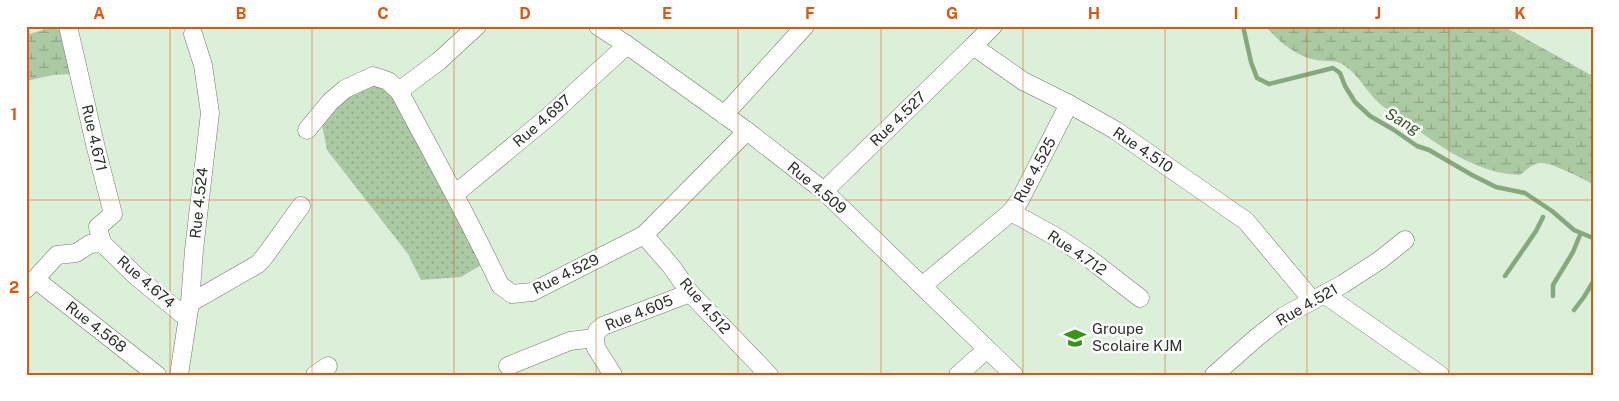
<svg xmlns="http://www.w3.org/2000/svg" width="1619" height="401" font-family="'Public Sans',sans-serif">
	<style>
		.grass { fill: url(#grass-dots) }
		.wetland { fill: url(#wetland-marsh) }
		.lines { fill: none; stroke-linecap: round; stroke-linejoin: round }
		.stream { stroke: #85a97c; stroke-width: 4.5 }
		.minor-casing { stroke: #6b7c67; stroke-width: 19 }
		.minor { stroke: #fff; stroke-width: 18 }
		.grid { fill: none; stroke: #de570d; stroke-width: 1; stroke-opacity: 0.55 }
		.labels { text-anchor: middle; stroke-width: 5; stroke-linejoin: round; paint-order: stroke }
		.street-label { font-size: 15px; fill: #293128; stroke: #fff }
		.poi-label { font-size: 15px; fill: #293128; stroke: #fff; text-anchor: start }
		.water-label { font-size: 16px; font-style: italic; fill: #306024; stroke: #fff }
		.neatline { fill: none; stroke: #de570d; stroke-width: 2 }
		.grid-label { font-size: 16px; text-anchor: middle; font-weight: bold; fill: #de570d }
	</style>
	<defs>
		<pattern id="grass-dots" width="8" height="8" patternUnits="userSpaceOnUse" patternTransform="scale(1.25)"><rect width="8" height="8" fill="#abcaa3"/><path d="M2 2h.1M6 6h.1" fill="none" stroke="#8ba585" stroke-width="1.8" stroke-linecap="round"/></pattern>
		<pattern id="wetland-marsh" width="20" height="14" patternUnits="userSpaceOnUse" patternTransform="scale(1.25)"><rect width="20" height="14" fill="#abcaa3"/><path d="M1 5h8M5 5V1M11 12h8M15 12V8" fill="none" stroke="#8ba585"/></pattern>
	</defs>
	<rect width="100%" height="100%" fill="#dcefd8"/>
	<polygon class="grass" points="367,84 384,86 403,112 481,265 461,277 421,280 408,254 327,150 322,125 341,102"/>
	<g class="wetland">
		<polygon points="56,26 60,26 73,74 53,75 26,81 26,35"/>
		<path d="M1266,26H1503L1593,76V184C1583,179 1551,162 1541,163C1533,163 1525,171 1520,175C1475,173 1439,146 1404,120C1395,114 1383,108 1376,100C1365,89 1358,75 1345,66C1337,59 1326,62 1316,60C1296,56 1278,42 1266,26Z"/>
	</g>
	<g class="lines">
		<g class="stream">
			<polyline points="1243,26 1251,62 1257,78 1269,84 1333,68 1340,73 1345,86 1355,102 1370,116 1394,130 1417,146 1429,150 1472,175 1496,187 1525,193 1552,211 1574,230 1593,238"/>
			<polyline points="26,27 30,26"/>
			<polyline points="1505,276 1536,231 1543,217"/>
			<polyline points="1553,296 1553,285 1573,252 1580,235"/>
			<polyline points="1574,310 1584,297 1593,282"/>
		</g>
		<g class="minor-casing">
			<g id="minor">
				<polyline points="68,26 95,144 113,214 98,227 102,243"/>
				<polyline points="598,26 627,45 747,131 824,191 1014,375"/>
				<polyline points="993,26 973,46 1023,81 1069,104 1115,130 1246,221 1312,300"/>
				<path d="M399,91C433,155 469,219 500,285L512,294L532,292L644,235L747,131"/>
				<polyline points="724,115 805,26"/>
				<polyline points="307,130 330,102 345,89 373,76 388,81 399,91 439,61 477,26"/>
				<polyline points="824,191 973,46"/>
				<polyline points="455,194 547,118 627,45"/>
				<polyline points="1011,212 1060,239 1091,260 1140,298"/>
				<polyline points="644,235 671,266 690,293 769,375"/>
				<polyline points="35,279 157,375"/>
				<polyline points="922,286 1011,212 1020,200 1069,104"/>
				<polyline points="26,289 57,255 76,253 90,244 102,243 137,277 182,314 190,303 258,264 265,256 301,206"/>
				<polyline points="1324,294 1440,375"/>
				<polyline points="595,338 596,348 613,375"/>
				<polyline points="508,366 570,341 595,338 597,331 603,326 690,293"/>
				<polyline points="179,375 190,303 194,250 210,113 203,65 193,34"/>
				<polyline points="315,375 328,366"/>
				<polyline points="958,375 987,349"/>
				<polyline points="1214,375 1256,338 1284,316 1343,284 1380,260 1405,240"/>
			</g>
		</g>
		<use href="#minor" class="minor"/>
	</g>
	<path class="grid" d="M170,26V375M312,26V375M454,26V375M596,26V375M738,26V375M881,26V375M1023,26V375M1165,26V375M1307,26V375M1449,26V375M26,200H1593"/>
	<defs>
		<g id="school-bare" transform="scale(1.725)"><path d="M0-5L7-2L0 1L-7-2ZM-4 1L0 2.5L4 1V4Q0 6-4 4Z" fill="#389616" stroke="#fff" stroke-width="2.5" paint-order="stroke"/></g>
	</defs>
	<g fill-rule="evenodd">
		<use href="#school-bare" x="1075" y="338"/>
	</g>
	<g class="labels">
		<g class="street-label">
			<text transform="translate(898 119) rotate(-44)" y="5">Rue 4.527</text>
			<text transform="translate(542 121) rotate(-41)" y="5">Rue 4.697</text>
			<text transform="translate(94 138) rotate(77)" y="5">Rue 4.671</text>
			<text transform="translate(1143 150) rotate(34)" y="5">Rue 4.510</text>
			<text transform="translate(1035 170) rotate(-62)" y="5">Rue 4.525</text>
			<text transform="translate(817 188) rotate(40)" y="5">Rue 4.509</text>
			<text transform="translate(199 203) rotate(-84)" y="5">Rue 4.524</text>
			<text transform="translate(1077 253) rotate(34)" y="5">Rue 4.712</text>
			<text transform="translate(566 274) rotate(-26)" y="5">Rue 4.529</text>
			<text transform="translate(146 282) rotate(41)" y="5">Rue 4.674</text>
			<text transform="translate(1307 305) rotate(-30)" y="5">Rue 4.521</text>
			<text transform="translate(705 306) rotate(49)" y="5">Rue 4.512</text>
			<text transform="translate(639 313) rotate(-22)" y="5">Rue 4.605</text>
			<text transform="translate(96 327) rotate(38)" y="5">Rue 4.568</text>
		</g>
		<g class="poi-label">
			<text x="1092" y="334">Groupe<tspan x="1092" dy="17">Scolaire KJM</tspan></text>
		</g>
		<g class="water-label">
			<text transform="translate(1403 121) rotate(30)" y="6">Sang</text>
		</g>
	</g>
	<rect width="1619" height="401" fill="none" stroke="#ffffff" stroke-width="55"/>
	<rect x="28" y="28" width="1564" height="346" class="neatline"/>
	<g class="grid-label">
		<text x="99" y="19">A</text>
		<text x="241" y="19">B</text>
		<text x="383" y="19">C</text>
		<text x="525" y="19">D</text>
		<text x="667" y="19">E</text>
		<text x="810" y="19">F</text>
		<text x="952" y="19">G</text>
		<text x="1094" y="19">H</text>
		<text x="1236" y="19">I</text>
		<text x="1378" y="19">J</text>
		<text x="1520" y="19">K</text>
		<text x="14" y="120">1</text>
		<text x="14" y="293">2</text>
	</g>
</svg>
